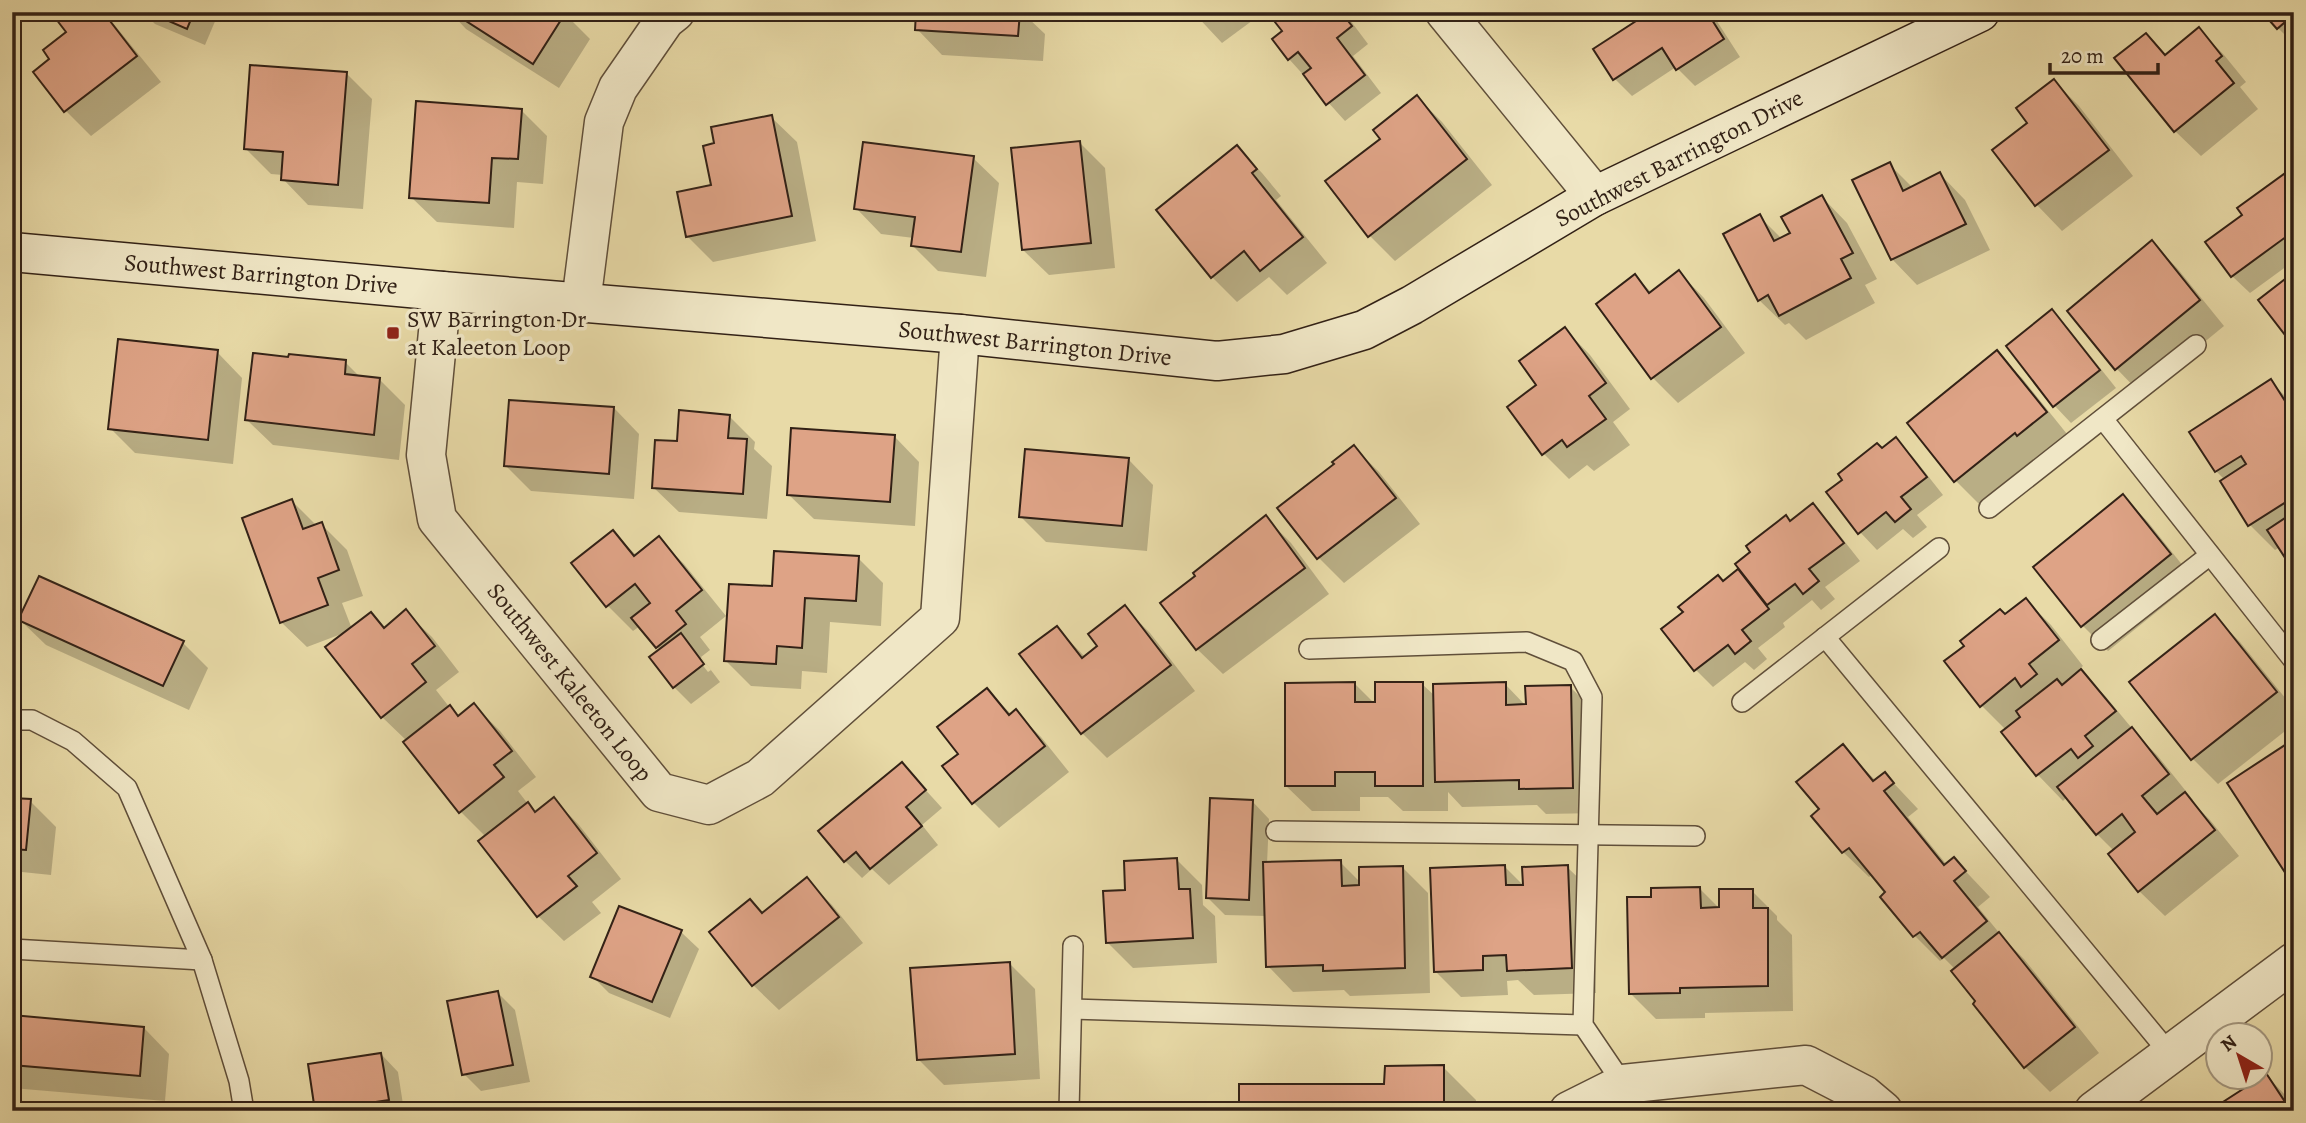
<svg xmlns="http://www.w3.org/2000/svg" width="2306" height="1123" font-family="Alegreya,serif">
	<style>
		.shadow { fill: #0003; fill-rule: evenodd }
		.building { fill: #dea386; stroke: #322116; stroke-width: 2 }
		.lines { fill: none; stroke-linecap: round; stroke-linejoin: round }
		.lane-casing { stroke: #604f3a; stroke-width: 22 }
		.street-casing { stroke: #604f3a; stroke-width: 41 }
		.secondary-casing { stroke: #322116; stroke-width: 41 }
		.lane { stroke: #f0e7c6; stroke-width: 19 }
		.street { stroke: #f0e7c6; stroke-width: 38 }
		.secondary { stroke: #f0e7c6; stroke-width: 38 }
		.poi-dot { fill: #8f2418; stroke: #f0e7c6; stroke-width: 2.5 }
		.labels { text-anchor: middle; stroke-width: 7; stroke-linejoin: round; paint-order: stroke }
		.street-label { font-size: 24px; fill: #322116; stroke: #f0e7c6 }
		.poi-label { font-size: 24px; fill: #322116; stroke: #f0e7c6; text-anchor: start }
	</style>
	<rect width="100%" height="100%" fill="#e8daa7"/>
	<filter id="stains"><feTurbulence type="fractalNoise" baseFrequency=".00286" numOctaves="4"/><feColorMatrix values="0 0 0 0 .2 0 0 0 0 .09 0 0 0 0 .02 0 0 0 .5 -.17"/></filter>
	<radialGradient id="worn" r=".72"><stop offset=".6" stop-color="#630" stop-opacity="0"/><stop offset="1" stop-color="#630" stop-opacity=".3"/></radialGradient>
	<g class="shadow">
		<polygon points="67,12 104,12 161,82 91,136 66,111 35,72 52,59 68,33"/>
		<polygon points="143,12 219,12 205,45 155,24"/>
		<polygon points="450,12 576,12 571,20 590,39 559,88 466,29"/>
		<polygon points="918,12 1027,12 1027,17 1045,34 1043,61 942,55 917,29"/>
		<polygon points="1193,12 1264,12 1222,43"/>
		<polygon points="1280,12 1344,12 1368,44 1353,56 1381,93 1345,121 1289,59"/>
		<polygon points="1654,12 1711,12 1740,57 1695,86 1676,67 1632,96 1615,79 1596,50"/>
		<polygon points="1798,12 1823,12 1808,22"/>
		<polygon points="2294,12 2294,44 2278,28"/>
		<polygon points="2199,29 2224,55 2246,82 2240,87 2258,109 2201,156 2175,131 2146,35 2167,56"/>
		<polygon points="347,74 372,99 363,209 308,205 283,179 283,175 271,174 245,148"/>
		<polygon points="2054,81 2079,106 2133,176 2062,231 2037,205 1994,150 2029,123"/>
		<polygon points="1417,97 1442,122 1492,185 1395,261 1370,236 1327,182 1382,139"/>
		<polygon points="12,107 18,129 12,131"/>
		<polygon points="521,110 547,136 543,184 517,182 514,228 437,222 411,197"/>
		<polygon points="771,117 797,142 816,241 713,262 688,237 713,186 716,145"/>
		<polygon points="1079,142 1105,168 1115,268 1049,275 1023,250"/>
		<polygon points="1237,147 1262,173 1281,196 1276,200 1327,263 1287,295 1269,277 1237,302 1212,277"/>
		<polygon points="973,158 999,183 986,277 938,271 913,246 914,238 881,234 856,208"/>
		<polygon points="1889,164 1913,188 1940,174 1965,200 1990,250 1917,285 1892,259"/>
		<polygon points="2283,176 2294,186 2294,261 2250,293 2232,276 2244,215"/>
		<polygon points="1822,197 1847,223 1877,279 1865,285 1875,303 1806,340 1789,323 1785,325 1759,300 1760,217 1782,239 1792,233"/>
		<polygon points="2152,243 2177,268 2224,326 2141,394 2116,368"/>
		<polygon points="1679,272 1704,298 1745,353 1678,403 1653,378 1598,304 1635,276 1652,293"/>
		<polygon points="2052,312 2069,329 2116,388 2071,423 2054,405"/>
		<polygon points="1565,329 1590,355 1630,409 1613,422 1630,445 1594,471 1587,465 1569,479 1544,454 1539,385"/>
		<polygon points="217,352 242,378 233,464 135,453 110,428"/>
		<polygon points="1996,353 2022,378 2071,439 1981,506 1956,481 1909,423"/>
		<polygon points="345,362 361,378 380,380 405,405 399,460 273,445 247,420"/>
		<polygon points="2271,382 2294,405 2294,568 2280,547 2275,550 2250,525 2225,480 2216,471"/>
		<polygon points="614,408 639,434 634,499 531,491 506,466"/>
		<polygon points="729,416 755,442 754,449 772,466 767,519 679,512 653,487 679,443"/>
		<polygon points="894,436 919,462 915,526 814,519 788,494"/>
		<polygon points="1896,440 1913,457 1943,495 1917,515 1927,527 1913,538 1903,529 1877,550 1860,532 1882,450"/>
		<polygon points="1354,447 1379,472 1420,524 1344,583 1319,558 1280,508 1336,464"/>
		<polygon points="1128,459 1153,485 1147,551 1046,542 1020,516"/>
		<polygon points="2123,496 2148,522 2195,581 2108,651 2083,626 2035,567"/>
		<polygon points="292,501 317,526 321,524 347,550 363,596 342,603 352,629 371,614 386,629 406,612 432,637 459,672 436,690 450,708 459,717 474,705 500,731 536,777 518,791 528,804 536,813 554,799 579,825 621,879 592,902 601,913 564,941 538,916 480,841 486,837 461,812 407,741 382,717 344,633 307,647 281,622"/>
		<polygon points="1813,505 1830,523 1860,561 1825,587 1835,599 1821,610 1812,600 1783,623 1785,627 1758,648 1767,659 1754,670 1745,662 1713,687 1696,670 1664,629 1740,569"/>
		<polygon points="1266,518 1291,543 1329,594 1223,674 1197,649"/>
		<path d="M613,532L637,556L659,539L684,564L726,616L700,637L710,650L701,657L720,682L691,704L674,687L652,658L661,651L640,626L633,631L608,606L574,563ZM697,658H702L711,670L708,672Z"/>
		<polygon points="858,558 883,583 881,626 830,622 827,673 802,671 801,689 751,686 726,661 774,588"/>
		<polygon points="2026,600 2051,625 2083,666 2079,669 2106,697 2140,738 2157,755 2193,800 2191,801 2210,820 2239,856 2165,916 2139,891 2114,851 2097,834 2067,797 2063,801 2038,775 2003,732 2006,730 1981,705 2005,616"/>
		<polygon points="1125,608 1150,633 1195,691 1107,758 1082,733 1057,628 1086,658 1100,647"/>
		<polygon points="2215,617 2240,642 2294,709 2294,724 2218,784 2193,759 2132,682"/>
		<polygon points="20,620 182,642 208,668 189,710 46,645"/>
		<polygon points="1355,684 1377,706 1422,684 1435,696 1505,684 1527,707 1570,687 1596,712 1598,813 1546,814 1537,805 1462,807 1448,792 1448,811 1403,811 1388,797 1360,797 1360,811 1312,811 1286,786"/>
		<polygon points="987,690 1012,715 1016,712 1041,737 1069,772 999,828 974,803 945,767 960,754"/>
		<polygon points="2294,742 2294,879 2287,872"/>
		<polygon points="1842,746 1876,781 1885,774 1918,809 1908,817 1947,865 1954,859 1990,897 1978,907 2005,940 2024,959 2099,1053 2050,1092 2025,1067 1955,969 1944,958 1940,961 1915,936 1888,892 1873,874 1869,877 1843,852 1821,810"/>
		<polygon points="902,764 942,808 922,825 938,845 889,885 872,869 862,878 845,861"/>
		<polygon points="12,800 30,801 56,827 51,875 12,871"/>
		<polygon points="1252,801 1269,819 1267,864 1340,862 1361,883 1402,867 1428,893 1430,993 1350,996 1344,990 1293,992 1268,966 1266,916 1225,915 1208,898"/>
		<polygon points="1176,859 1202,885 1203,905 1215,916 1217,963 1133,968 1108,943 1127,891"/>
		<polygon points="1505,867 1525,887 1567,867 1593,892 1596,993 1534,995 1518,980 1507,981 1508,995 1461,997 1436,972"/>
		<polygon points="807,880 832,905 863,943 779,1010 753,985 711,932 763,915"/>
		<polygon points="1700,889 1721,910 1752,891 1777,916 1777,920 1792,935 1793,1011 1705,1013 1705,1018 1656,1019 1631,994 1653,899"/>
		<polygon points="620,908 681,932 699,949 670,1018 609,993 592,976"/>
		<polygon points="1010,964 1035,989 1040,1079 944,1085 919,1060"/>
		<polygon points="498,993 515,1010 530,1082 481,1091 464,1074"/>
		<polygon points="12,1017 144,1028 169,1054 165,1101 12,1088"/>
		<polygon points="381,1054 398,1072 404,1111 317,1111 310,1066"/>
		<polygon points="1443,1067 1476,1100 1476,1111 1241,1111 1386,1086"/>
		<polygon points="2266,1075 2291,1101 2294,1111 2212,1111"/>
	</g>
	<g class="building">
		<polygon points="64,12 103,12 137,56 64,112 33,72 49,59 43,50 66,32 56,19"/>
		<polygon points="148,12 194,12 187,29"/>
		<polygon points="452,12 566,12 533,64"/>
		<polygon points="916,12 1020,12 1018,36 915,30"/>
		<polygon points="1190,12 1205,12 1195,19"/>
		<polygon points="1277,12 1341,12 1352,26 1337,38 1365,75 1326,105 1303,74 1311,68 1298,52 1288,60 1272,39 1282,31 1271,17"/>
		<polygon points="1650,12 1707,12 1724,39 1676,70 1662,48 1613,80 1593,49"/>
		<polygon points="2262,12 2294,12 2294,34 2284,23 2277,29"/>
		<polygon points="2199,27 2222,56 2216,61 2234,83 2174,132 2114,58 2146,33 2165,55"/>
		<polygon points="250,65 347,72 338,185 281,180 283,152 244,149"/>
		<polygon points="2054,79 2109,150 2035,206 1992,150 2027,123 2016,108"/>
		<polygon points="1417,95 1467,159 1368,237 1325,181 1380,139 1373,130"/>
		<polygon points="416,101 522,109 518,159 492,158 489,203 409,198"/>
		<polygon points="772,115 792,216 686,237 677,192 711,185 703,146 714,143 711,127"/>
		<polygon points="1080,141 1091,243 1022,250 1011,148"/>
		<polygon points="863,142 974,156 961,252 911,246 915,217 854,209"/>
		<polygon points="1237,145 1257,169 1252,173 1303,237 1260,271 1244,251 1211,278 1156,210"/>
		<polygon points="1890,162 1903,191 1940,172 1966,224 1891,260 1852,180"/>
		<polygon points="2284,174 2294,187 2294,220 2289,223 2294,231 2231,277 2205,242 2242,215 2237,208"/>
		<polygon points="1822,195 1853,253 1841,259 1851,278 1779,316 1768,295 1758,301 1723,234 1760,214 1774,241 1790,233 1781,217"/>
		<polygon points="2152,240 2200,300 2115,370 2067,311"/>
		<polygon points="1679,270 1721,327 1651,379 1596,304 1635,274 1649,293"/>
		<polygon points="2294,272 2294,335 2288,339 2258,300"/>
		<polygon points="2052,309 2100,370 2053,407 2006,346"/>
		<polygon points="1565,327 1606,383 1589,396 1606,419 1567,447 1562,440 1542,455 1507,407 1536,385 1519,361"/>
		<polygon points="118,339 218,350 208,440 108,429"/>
		<polygon points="1997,350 2047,412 2017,436 2015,433 1954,482 1907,423"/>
		<polygon points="253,353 288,357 289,354 346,360 345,374 380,378 374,435 245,420"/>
		<polygon points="2271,379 2294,415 2294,497 2248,526 2220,481 2246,464 2241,456 2215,472 2189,432"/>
		<polygon points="509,400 614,407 609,474 504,466"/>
		<polygon points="679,410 730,415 728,438 747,439 743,494 652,488 655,440 677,441"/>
		<polygon points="791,428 895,435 890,502 787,495"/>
		<polygon points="1896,437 1927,477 1901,497 1911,509 1895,522 1886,512 1858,534 1826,492 1842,480 1838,474 1877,443 1882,448"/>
		<polygon points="1354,445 1396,498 1317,559 1277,508 1334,464 1332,462"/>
		<polygon points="1025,449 1129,458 1122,526 1019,517"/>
		<polygon points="2123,494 2171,554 2081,627 2033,567"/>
		<polygon points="292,499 303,529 322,522 339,570 318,578 328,605 280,623 242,518"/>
		<polygon points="1813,503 1844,543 1809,569 1819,581 1803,594 1795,584 1767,605 1735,564 1750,552 1746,546 1786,515 1790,521"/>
		<polygon points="2294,512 2294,569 2293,570 2267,530"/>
		<polygon points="1266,515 1305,568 1196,650 1160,603 1195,576 1193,573"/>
		<polygon points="613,530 634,556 659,536 702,590 676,611 686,624 656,648 631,618 650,603 635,584 606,607 571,563"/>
		<polygon points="774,551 859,556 856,601 805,598 802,648 777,646 776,664 724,661 729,584 772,586"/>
		<polygon points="1738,569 1769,609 1742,630 1751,641 1735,654 1728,645 1694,671 1661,629 1683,612 1678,607 1718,575 1723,581"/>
		<polygon points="39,576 184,641 163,686 18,620"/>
		<polygon points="2026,598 2059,640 2029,664 2037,674 2021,687 2015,678 1980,707 1944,661 1964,646 1960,641 2000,609 2005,614"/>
		<polygon points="1125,605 1171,665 1081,734 1019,654 1057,626 1082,658 1097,646 1088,634"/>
		<polygon points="406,609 435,646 412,664 426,682 381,718 325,647 371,612 384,628"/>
		<polygon points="2215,614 2277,692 2191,760 2129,682"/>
		<polygon points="681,633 704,664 673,688 649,657"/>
		<polygon points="2081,669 2116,711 2085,736 2093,746 2078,758 2071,749 2036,776 2001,732 2020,717 2016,711 2057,679 2062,685"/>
		<polygon points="1355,682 1355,702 1375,702 1375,682 1423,682 1423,786 1375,786 1375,772 1335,772 1335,786 1285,786 1285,683"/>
		<polygon points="1506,682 1506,705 1526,704 1525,686 1571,685 1573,788 1519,789 1519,780 1435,782 1433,684"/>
		<polygon points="987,688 1009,715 1016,709 1045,746 972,804 942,766 958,754 937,727"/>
		<polygon points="474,703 512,751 494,765 504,777 459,813 403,742 450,705 458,716"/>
		<polygon points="2132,727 2169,774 2142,796 2157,814 2185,792 2215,830 2138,892 2108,854 2135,832 2122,814 2096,835 2057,787"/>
		<polygon points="2294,739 2294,868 2286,874 2227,783"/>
		<polygon points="1843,744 1873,781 1885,772 1894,783 1884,791 1944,865 1954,857 1966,871 1954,881 1987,921 1942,958 1920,932 1913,937 1880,897 1885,892 1849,848 1842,853 1811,816 1819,809 1796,782"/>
		<polygon points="902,762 926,790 906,807 922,826 870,869 856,852 844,862 818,831"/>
		<polygon points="554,797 597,853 568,876 577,886 537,917 478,841 528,802 535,812"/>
		<polygon points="12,798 31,799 26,850 12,849"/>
		<polygon points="1210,798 1253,800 1249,900 1206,898"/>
		<polygon points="1177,858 1179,889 1190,889 1193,938 1106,943 1103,891 1125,890 1124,861"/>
		<polygon points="1341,860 1342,886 1359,885 1359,867 1403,866 1405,968 1323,971 1323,965 1266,967 1263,862"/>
		<polygon points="1505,865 1506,885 1523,885 1522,867 1568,865 1572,968 1507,971 1506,955 1483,956 1483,970 1434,972 1430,868"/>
		<polygon points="807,877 839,917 752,986 709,932 750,899 762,913"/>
		<polygon points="1700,887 1701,908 1719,907 1719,889 1753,889 1753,908 1768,908 1768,986 1680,988 1680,993 1629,994 1627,897 1651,897 1651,888"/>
		<polygon points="619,906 682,930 652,1002 590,977"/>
		<polygon points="1999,932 2075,1027 2024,1068 1973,1004 1975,1001 1951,971"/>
		<polygon points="1010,962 1015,1054 917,1060 910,968"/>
		<polygon points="498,991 513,1065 462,1075 447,1001"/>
		<polygon points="12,1015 144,1027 140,1076 12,1065"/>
		<polygon points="381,1053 389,1100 315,1111 308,1064"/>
		<polygon points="1444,1065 1444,1111 1239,1111 1239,1084 1384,1084 1385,1066"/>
		<polygon points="2266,1073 2291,1111 2209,1111 2260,1078"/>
	</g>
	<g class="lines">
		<g class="lane-casing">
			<g id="lane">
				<polyline points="2103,419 2294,661"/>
				<polyline points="1989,508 2196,345"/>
				<polyline points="1825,637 2170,1054"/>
				<polyline points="2101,640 2210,555"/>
				<polyline points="1309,649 1527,642 1573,661 1592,697 1583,1025 1623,1084"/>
				<polyline points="1742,702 1939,548"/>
				<polyline points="12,720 32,720 73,741 127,788 202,960 239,1081 244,1111"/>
				<polyline points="1276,831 1695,836"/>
				<polyline points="12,949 202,960"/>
				<polyline points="1072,1009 1583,1025"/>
				<polyline points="1069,1111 1073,946"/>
			</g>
		</g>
		<g class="street-casing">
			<g id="street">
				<polyline points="1445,12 1595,196"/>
				<polyline points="442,291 426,455 437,519 659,792 709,805 760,778 940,618 960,334"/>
				<polyline points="581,303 604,122 618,88 665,20 675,12"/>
				<polyline points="1569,1111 1623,1084 1806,1065 1864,1095 1883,1111"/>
				<polyline points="2094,1111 2294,962"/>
			</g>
		</g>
		<g class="secondary-casing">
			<polyline id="secondary" points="12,252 442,291 960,334 1217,361 1284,354 1364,330 1412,305 1595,196 1980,12"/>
		</g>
		<use href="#lane" class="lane"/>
		<use href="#street" class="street"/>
		<use href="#secondary" class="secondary"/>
	</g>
	<rect class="poi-dot" x="386" y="326" width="14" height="14" rx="3.5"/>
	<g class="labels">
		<g class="street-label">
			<text transform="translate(1679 158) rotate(-27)" y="8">Southwest Barrington Drive</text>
			<text transform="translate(261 274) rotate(5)" y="8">Southwest Barrington Drive</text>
			<text transform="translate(1035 343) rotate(6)" y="8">Southwest Barrington Drive</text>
			<text transform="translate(570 682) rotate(51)" y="8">Southwest Kaleeton Loop</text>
		</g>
		<g class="poi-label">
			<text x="407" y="327">SW Barrington Dr<tspan x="407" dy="28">at Kaleeton Loop</tspan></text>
		</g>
	</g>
	<rect width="2306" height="1123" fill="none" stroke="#e8daa7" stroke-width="42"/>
	<rect x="14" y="14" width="2278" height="1095" fill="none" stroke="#322116" stroke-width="3.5"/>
	<rect x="21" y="21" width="2264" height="1081" fill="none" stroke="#322116" stroke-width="2"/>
	<g transform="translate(2239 1056) rotate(321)"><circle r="33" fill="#f0e7c6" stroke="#a49880" stroke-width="2"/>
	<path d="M0-5L12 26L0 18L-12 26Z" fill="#8f2418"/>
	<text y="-10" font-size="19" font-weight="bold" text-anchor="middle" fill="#322116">N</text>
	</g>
	<path d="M2050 63v10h108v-10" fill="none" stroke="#322116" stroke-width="3.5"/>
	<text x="2061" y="63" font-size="21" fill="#322116" stroke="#f0e7c6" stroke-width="5" paint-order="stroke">20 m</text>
	<rect width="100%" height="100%" filter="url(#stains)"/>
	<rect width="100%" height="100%" fill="url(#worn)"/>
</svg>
